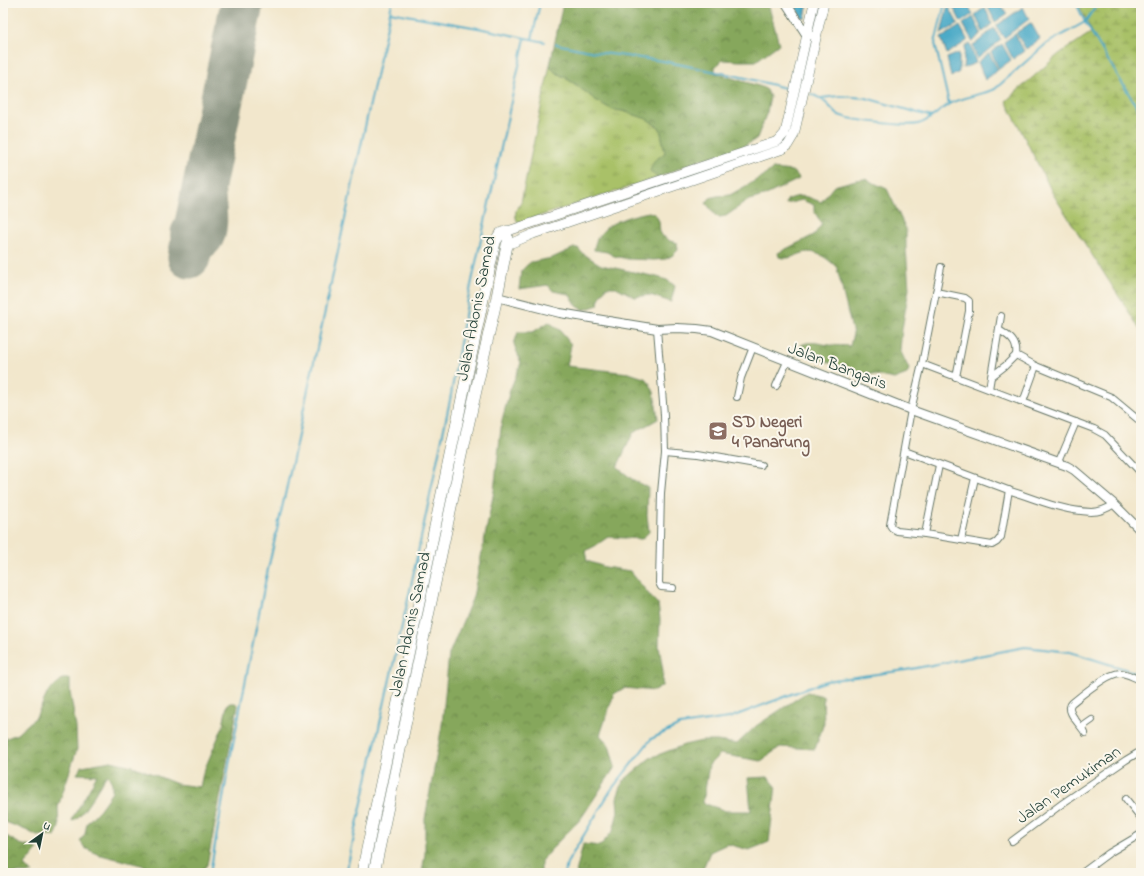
<svg xmlns="http://www.w3.org/2000/svg" width="1144" height="876" font-family="'Indie Flower',sans-serif">
	<style>
		.grass { fill: url(#grass-tufts); stroke: #647f4e }
		.forest { fill: url(#forest-crowns); stroke: #527248 }
		.wetland { fill: url(#wetland-marsh); stroke: #647f4e }
		.water { fill: #47a8c6; stroke: #33727d }
		.lines { fill: none; stroke-linecap: round; stroke-linejoin: round }
		.stream { stroke: #47a8c6; stroke-width: 2 }
		.taxiway { stroke: #889280; stroke-width: 17 }
		.runway { stroke: #889280; stroke-width: 43 }
		.minor-casing { stroke: #697869; stroke-width: 8 }
		.tertiary-casing { stroke: #697869; stroke-width: 10 }
		.secondary-casing { stroke: #697869; stroke-width: 10 }
		.trunk-casing { stroke: #697869; stroke-width: 12 }
		.minor { stroke: #fff; stroke-width: 6 }
		.tertiary { stroke: #fff; stroke-width: 8 }
		.secondary { stroke: #fff; stroke-width: 9 }
		.trunk { stroke: #fff; stroke-width: 11 }
		.labels { text-anchor: middle; stroke-width: 4; stroke-linejoin: round; paint-order: stroke }
		.street-label { font-size: 17px; fill: #1f3d34; stroke: #fbf7ec }
		.education-label { font-size: 17px; font-weight: bold; fill: #785e54; stroke: #fbf7ec; text-anchor: start }
	</style>
	<defs>
		<pattern id="grass-tufts" width="24" height="20" patternUnits="userSpaceOnUse"><rect width="24" height="20" fill="#a9c167"/><path d="M3 7l-1-3M5 7V3M7 7l1-3M15 17l-1-3M17 17v-4M19 17l1-3" fill="none" stroke="#899e56"/></pattern>
		<pattern id="forest-crowns" width="20" height="18" patternUnits="userSpaceOnUse"><rect width="20" height="18" fill="#86a75c"/><path d="M2 6a3 3 0 1 1 6 0M12 15a3 3 0 1 1 6 0" fill="none" stroke="#6d894d"/></pattern>
		<pattern id="wetland-marsh" width="20" height="14" patternUnits="userSpaceOnUse"><rect width="20" height="14" fill="#a9c167"/><path d="M1 5h8M5 5V1M11 12h8M15 12V8" fill="none" stroke="#899e56"/></pattern>
	</defs>
	<rect width="100%" height="100%" fill="#fbf7ec"/>
	<filter id="ink" filterUnits="userSpaceOnUse"><feTurbulence type="fractalNoise" baseFrequency=".025" numOctaves="2"/><feDisplacementMap in="SourceGraphic" scale="8" xChannelSelector="R" yChannelSelector="G"/><feConvolveMatrix kernelMatrix="1 2 1 2 8 2 1 2 1" color-interpolation-filters="sRGB"/></filter>
	<filter id="wash" filterUnits="userSpaceOnUse"><feTurbulence type="fractalNoise" baseFrequency=".012" numOctaves="4" result="noise"/><feDisplacementMap in="SourceGraphic" scale="16" xChannelSelector="R" yChannelSelector="G"/><feGaussianBlur stdDeviation="0.9" result="paint"/><feColorMatrix in="noise" values="0 0 0 0 0 0 0 0 0 0 0 0 0 0 0 0 0 1.4 0 .05"/><feComposite in="paint" operator="in"/></filter>
	<g filter="url(#wash)">
		<rect width="100%" height="100%" fill="#f2e7cc"/>
		<path class="grass" d="M550,65L554,71L575,84L597,101L613,110L623,111L647,119L660,128L665,153L654,161L657,178L521,222L517,221C515,215 515,212 518,206L520,207Z"/>
		<g class="forest">
			<polygon points="563,3 768,3 779,44 756,61 740,61 723,60 715,67 715,73 762,87 767,90 770,97 767,112 757,138 753,141 735,151 699,160 657,178 650,171 654,161 665,153 660,128 647,119 623,111 613,110 597,101 575,84 554,71 550,65"/>
			<polygon points="772,169 792,171 798,176 799,179 764,196 749,200 740,206 726,216 720,217 716,216 706,203 710,198 717,196 730,195 765,175"/>
			<path d="M865,179L887,189L906,229V248L909,289L902,329L900,350L909,369L907,374L894,379L846,369L806,354L801,345C811,340 819,344 830,345C837,346 844,345 850,346L853,334L837,268C829,259 815,249 803,253C793,256 789,260 779,257L778,253L814,235L822,224L814,211V205L802,200L786,204L787,200C802,193 807,197 821,202L834,186L856,180Z"/>
			<path d="M649,212L655,214L659,221L660,234L670,241L677,243L678,250L673,255L666,259L654,260L628,259L614,256L607,252L594,250C596,224 628,216 649,212Z"/>
			<polygon points="574,248 578,248 582,253 601,265 657,277 667,280 675,286 671,302 650,295 635,297 616,287 606,287 599,299 598,305 584,310 577,306 569,294 553,291 548,285 519,289 521,271 526,266 531,262 552,258"/>
			<polygon points="549,322 561,331 571,345 567,366 629,373 647,379 654,392 658,419 633,433 617,467 632,479 648,488 647,515 649,532 642,539 608,537 595,546 585,551 587,561 605,567 630,571 651,597 658,604 660,619 659,646 663,671 662,686 654,691 624,688 614,694 600,735 609,745 615,767 580,820 557,843 541,861 541,873 422,873 425,853 425,819 442,725 449,654 473,597 494,491 502,420 510,390 521,363 514,344 518,332 533,332"/>
			<polygon points="62,679 70,679 70,692 76,727 77,749 58,807 59,827 55,837 49,835 37,836 28,831 3,821 3,738 7,738 17,734 36,717 48,692"/>
			<polygon points="807,692 823,696 824,723 815,749 780,747 761,761 720,754 709,765 703,803 726,811 751,811 748,778 768,777 776,786 769,842 749,850 727,844 710,852 701,873 576,873 583,844 600,846 613,831 618,812 617,798 623,781 650,758 684,745 702,741 717,741 737,744 756,726"/>
			<path d="M230,703H235L238,705L207,865L200,873H173L97,854L85,848L80,841L85,834L87,823L100,809L112,792V783L109,777L107,775C99,785 83,818 72,821L73,817L89,790L97,775L77,774L82,766L111,761L133,766L177,784L200,787L203,773L223,726L227,705Z"/>
			<polygon points="3,834 20,844 38,849 25,865 33,873 3,873"/>
		</g>
		<polygon class="wetland" points="1078,3 1141,3 1141,331 1053,194 1006,101 1059,54 1092,32"/>
		<g class="water">
			<polygon points="793,3 808,3 805,18 803,18 801,17"/>
			<polygon points="951,3 966,3 973,14 961,22"/>
			<polygon points="989,3 1000,3 1007,14 995,22 987,5"/>
			<polygon points="949,7 958,24 941,34 947,8"/>
			<polygon points="985,7 992,24 983,32 975,15"/>
			<polygon points="1023,7 1029,19 1004,38 996,26"/>
			<polygon points="973,17 981,33 973,42 963,24"/>
			<polygon points="1030,23 1031,23 1040,39 1026,49 1016,33"/>
			<polygon points="960,26 967,39 967,41 947,54 941,38"/>
			<polygon points="994,28 1001,40 977,59 973,46"/>
			<polygon points="1015,34 1024,51 1013,59 1004,42"/>
			<polygon points="970,44 976,63 963,68 965,46"/>
			<polygon points="1002,44 1011,60 999,69 991,52"/>
			<polygon points="959,53 959,72 951,77 947,58"/>
			<polygon points="989,53 998,70 985,80 978,62"/>
		</g>
		<g class="lines">
			<g class="stream">
				<polyline points="945,3 935,43 949,104"/>
				<polyline points="1076,3 1085,22 1141,114"/>
				<polyline points="390,12 392,3"/>
				<polyline points="532,39 540,3"/>
				<polyline points="556,44 595,52 663,61 746,78 789,89"/>
				<path d="M811,94C816,96 822,99 826,103C830,106 833,111 837,114C846,120 906,127 918,124C930,121 938,111 949,104C961,97 981,95 995,89L1046,44L1085,22L1098,3"/>
				<polyline points="821,98 839,96 866,98 932,117"/>
				<polyline points="210,873 230,759 266,578 287,486 390,12 478,28 545,42"/>
				<polyline points="346,873 409,595 450,400 467,304 525,38"/>
				<polyline points="565,873 567,863 611,790 651,739 680,725 729,718 826,681 906,670 1025,647 1070,652 1141,674"/>
			</g>
			<path class="taxiway" d="M197,216C192,218 188,219 184,223C173,232 180,252 194,253C204,253 213,247 216,238C221,224 218,210 217,196C216,176 215,157 214,137"/>
			<polyline class="runway" points="189,257 242,3"/>
		</g>
	</g>
	<g filter="url(#ink)">
		<g class="lines">
			<g class="minor-casing">
				<g id="minor">
					<polyline points="941,267 922,364 911,410 890,525 892,528 897,531 925,534 992,545 997,542 1001,537 1009,490"/>
					<polyline points="936,292 965,298 969,301 969,311 956,377"/>
					<polyline points="657,329 664,415 665,451 661,493 659,583 661,587 673,588"/>
					<path d="M999,330C1009,336 1018,342 1016,355L1036,366"/>
					<polyline points="922,364 1094,429 1105,435 1141,473"/>
					<polyline points="992,376 1005,366 1016,355"/>
					<polyline points="776,386 787,362"/>
					<polyline points="989,389 1001,316"/>
					<polyline points="737,397 741,378 753,347"/>
					<polyline points="1023,402 1036,366 1111,397 1141,422"/>
					<polyline points="665,451 698,454 761,465"/>
					<path d="M904,451C939,464 973,477 1008,490C1035,499 1062,511 1091,512C1100,512 1107,509 1114,504"/>
					<polyline points="1059,462 1076,422"/>
					<polyline points="925,534 939,465"/>
					<polyline points="961,540 975,478"/>
					<polyline points="1082,727 1092,720"/>
					<path d="M1085,733C1081,725 1064,711 1072,703C1082,695 1108,673 1120,673C1127,673 1134,678 1141,680"/>
					<polyline points="1126,799 1141,818"/>
					<polyline points="1012,841 1063,803 1126,760 1141,751"/>
					<polyline points="1082,873 1109,853 1141,834"/>
				</g>
			</g>
			<g class="tertiary-casing">
				<g id="tertiary">
					<polyline points="786,3 806,34 810,35"/>
					<polyline points="497,297 560,313 657,329 677,328 697,329 712,331 911,410 1067,466 1074,470 1114,504 1141,531"/>
				</g>
			</g>
			<g class="secondary-casing">
				<polyline id="secondary" points="814,3 785,133 778,141 508,231 507,245 533,234 783,149 788,145 794,135 824,3"/>
			</g>
			<g class="trunk-casing">
				<g id="trunk">
					<polyline points="362,873 495,242 500,234 508,231"/>
					<polyline points="374,873 468,426 497,297 507,245"/>
				</g>
			</g>
			<use href="#minor" class="minor"/>
			<use href="#tertiary" class="tertiary"/>
			<use href="#secondary" class="secondary"/>
			<use href="#trunk" class="trunk"/>
		</g>
	</g>
	<defs>
		<g id="school-square" transform="scale(1)"><rect x="-9" y="-9" width="18" height="18" rx="4" fill="#8d6e63" stroke="#fbf7ec"/><path d="M0-5L7-2L0 1L-7-2ZM-4 1L0 2.5L4 1V4Q0 6-4 4Z" fill="#fff"/></g>
	</defs>
	<g fill-rule="evenodd">
		<use href="#school-square" x="718" y="431"/>
	</g>
	<g class="labels">
		<g class="street-label">
			<text transform="translate(475 308) rotate(-79)" y="6">Jalan Adonis Samad</text>
			<text transform="translate(838 365) rotate(21)" y="6">Jalan Bangaris</text>
			<text transform="translate(409 624) rotate(-78)" y="6">Jalan Adonis Samad</text>
			<text transform="translate(1068 784) rotate(-35)" y="6">Jalan Pemukiman</text>
		</g>
		<g class="education-label">
			<text x="732" y="427">SD Negeri<tspan x="732" dy="20">4 Panarung</tspan></text>
		</g>
	</g>
	<rect width="1144" height="876" fill="none" stroke="#fbf7ec" stroke-width="16"/>
	<g transform="translate(42 834) rotate(33)" stroke="#fbf7ec" stroke-width="3" paint-order="stroke">
	<path d="M0-3L7 15L0 10L-7 15Z" fill="#1f3d34"/>
	<text y="-6" font-size="11" font-weight="bold" text-anchor="middle" fill="#1f3d34">U</text>
	</g>
</svg>
